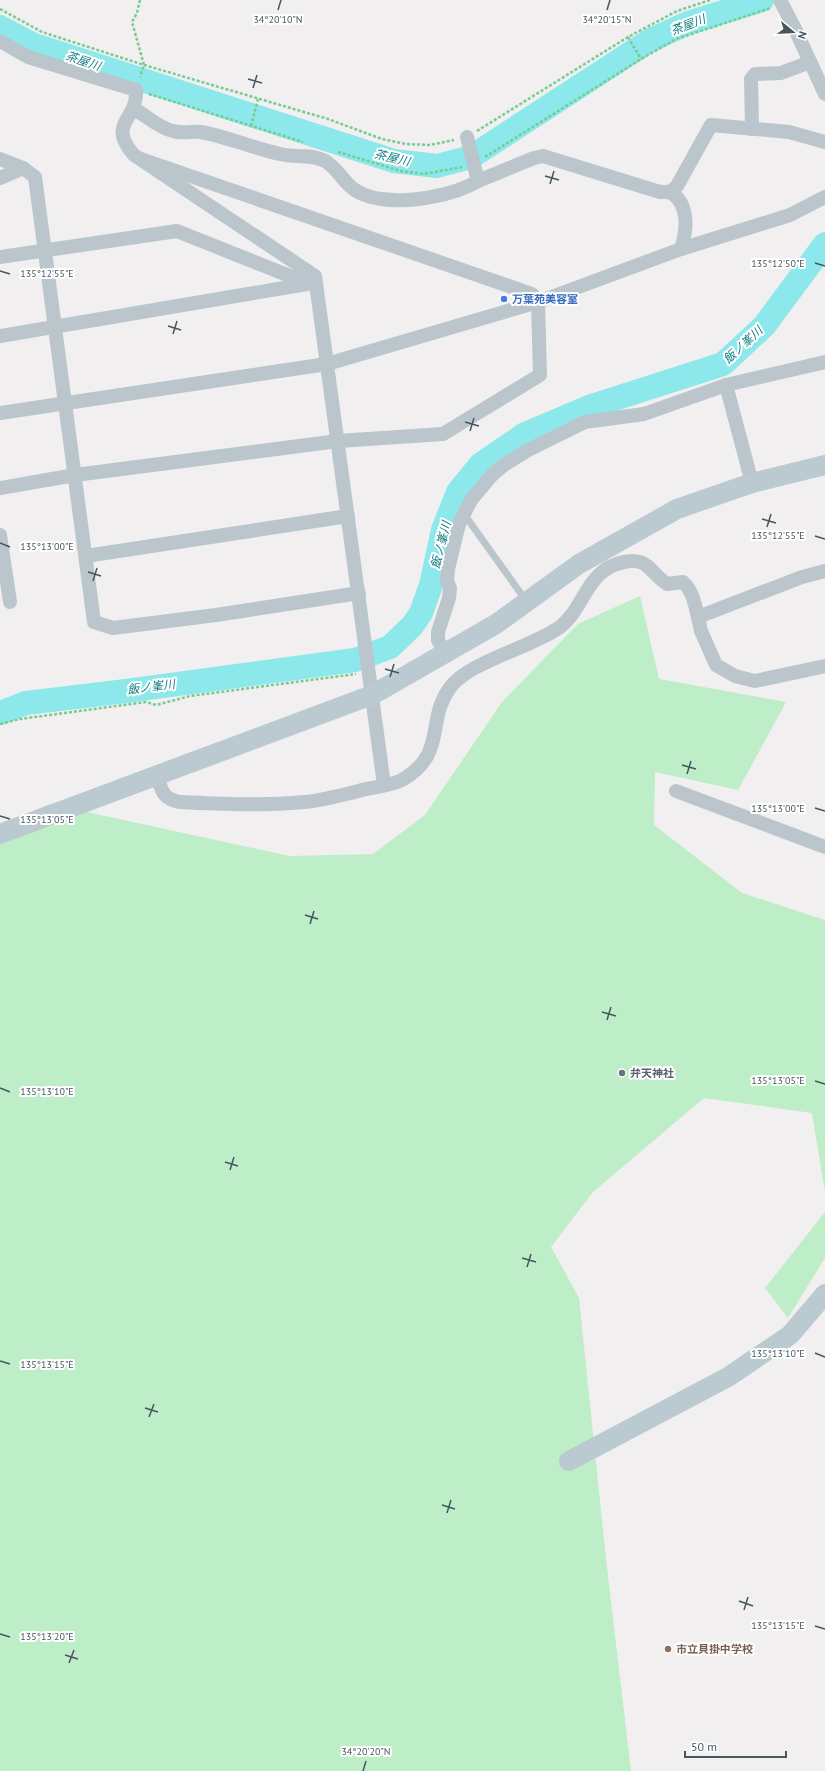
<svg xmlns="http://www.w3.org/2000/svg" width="825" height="1771" font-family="'PT Sans','Noto Sans JP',sans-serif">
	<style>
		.green { fill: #beeec8 }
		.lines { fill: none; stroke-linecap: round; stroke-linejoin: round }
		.river { stroke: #8ce8ea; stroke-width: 24 }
		.path { stroke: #77cc92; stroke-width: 2.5; stroke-dasharray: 3 2; stroke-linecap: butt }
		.lane { stroke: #bbc6cc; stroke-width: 7 }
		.street { stroke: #bbc6cc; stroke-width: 14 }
		.secondary { stroke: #bbc9d0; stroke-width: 20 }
		.street-bridge { stroke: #bbc6cc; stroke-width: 14 }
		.ticks { fill: none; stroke: #47565c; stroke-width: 1.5 }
		.shop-dot { fill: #3f7fe0; stroke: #fff; stroke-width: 1.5 }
		.worship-dot { fill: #6b7280; stroke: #fff; stroke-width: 1.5 }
		.education-dot { fill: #8d6e63; stroke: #fff; stroke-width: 1.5 }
		.labels { text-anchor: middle; stroke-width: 4; stroke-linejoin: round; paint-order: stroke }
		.shop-label { font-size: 11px; font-weight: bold; fill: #366cbe; stroke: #fff; text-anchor: start }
		.worship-label { font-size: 11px; font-weight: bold; fill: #5b616d; stroke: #fff; text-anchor: start }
		.education-label { font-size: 11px; font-weight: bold; fill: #785e54; stroke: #fff; text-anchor: start }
		.water-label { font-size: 12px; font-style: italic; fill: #107e82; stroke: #fff }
		.ticks-label { font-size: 10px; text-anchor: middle; fill: #47565c; stroke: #fff; stroke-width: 4; stroke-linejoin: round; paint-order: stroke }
	</style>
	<rect width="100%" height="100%" fill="#f1efef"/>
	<g class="green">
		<polygon points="640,596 659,679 786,702 738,790 655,772 654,825 742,893 825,920 825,1193 812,1113 704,1098 593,1192 551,1247 579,1298 606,1559 631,1771 0,1771 0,825 50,804 290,856 373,854 425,815 502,702 578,624"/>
		<polygon points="825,1212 825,1258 788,1318 765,1288"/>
	</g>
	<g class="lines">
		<g class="river">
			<polyline points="0,27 34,45 394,161 437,166 471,157 649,41 688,23 762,0"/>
			<polyline points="0,713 26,703 126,691 355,660 390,647 412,626 421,613 431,585 443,530 458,492 480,465 525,434 589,407 723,364 764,326 825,244"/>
		</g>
		<g class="path">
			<polyline points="140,0 137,13 132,22 144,65 140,77"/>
			<polyline points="0,9 42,32 144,65 328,119 382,139 406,144 430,145 454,140"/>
			<polyline points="628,37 641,59"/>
			<polyline points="149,94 303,142"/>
			<polyline points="251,126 258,99"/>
			<polyline points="477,131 628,37 677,11 710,0"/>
			<polyline points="338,152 401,171 424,174 462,167"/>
			<polyline points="485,157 641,59 676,39 771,8"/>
			<polyline points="0,724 20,719 146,702 156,705 190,696 356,674"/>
		</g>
		<polyline class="lane" points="464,514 527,602"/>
		<g class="street">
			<polyline points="794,27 825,94"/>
			<path d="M0,41L28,57L136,90C138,121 106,123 134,155L315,276L384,785"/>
			<path d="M134,109C147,116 159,128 173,131C182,134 192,131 201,132C228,137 253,148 280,154C295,158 310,153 325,161C336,167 341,178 350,186C357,193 371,198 381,199C409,203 453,196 478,181L467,137"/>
			<polyline points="752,129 751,79 755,74 781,73 810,62"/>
			<polyline points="0,159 23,168 35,177 94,622 113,628 216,615 359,593"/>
			<polyline points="0,178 23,168"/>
			<polyline points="478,181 534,158 543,156 660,192 670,192 677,186 711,125 789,132 825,142"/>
			<path d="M670,192C690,204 687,230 681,249"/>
			<polyline points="0,257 177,231 307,283"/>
			<polyline points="0,336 307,284 315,276"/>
			<polyline points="0,413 327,364 538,302 681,249 790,215 825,197"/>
			<polyline points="752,483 726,385 825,362"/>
			<polyline points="0,488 75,475 338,441 443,434 540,375 538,302 532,294 141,159"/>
			<polyline points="0,535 10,602"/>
			<polyline points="86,556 348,516"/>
			<polyline points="825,571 802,577 698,617 701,631 716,665 735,676 755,681 825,666"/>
			<polyline points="445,653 438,640 438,632 449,598 450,588 447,581 448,569 459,524 471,500 493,474 504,465 528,450 585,422 644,414 726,385"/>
			<path d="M157,775C162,791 162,798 179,802C221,804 262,806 304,802C325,800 346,794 366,789C377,787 392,785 402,780C447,754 426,722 449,689C467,662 531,648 560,627C585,608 586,569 624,562C649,557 649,572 667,584L683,582C693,591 695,605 698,617"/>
			<polyline points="676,791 825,847"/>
		</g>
		<g class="secondary">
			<polyline points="0,834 372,695 496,624 579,564 677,509 752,483 825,465"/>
			<polyline points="569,1461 728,1377 790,1335 825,1294"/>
		</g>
		<polyline class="street-bridge" points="780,0 794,27"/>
	</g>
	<path class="ticks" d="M278,10L281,0M607,10L610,0M248,79L262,83M253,88L257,75M545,176L559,180M550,184L554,171M815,263L825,266M0,271L10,274M168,326L181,330M173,334L177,321M465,422L479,426M470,431L474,418M762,519L776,523M767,527L771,514M815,536L825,539M0,543L10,547M88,572L101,576M93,581L97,568M385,669L399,673M390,677L394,664M682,765L696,769M687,774L691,761M815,808L825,811M0,816L10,819M305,915L318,919M310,924L314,911M602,1012L616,1016M607,1020L611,1007M815,1081L825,1084M0,1088L10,1092M225,1162L238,1166M230,1170L234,1157M522,1258L536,1262M527,1267L531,1254M815,1353L825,1357M0,1361L10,1364M145,1408L158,1412M149,1417L154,1404M442,1505L455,1509M447,1513L451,1500M739,1601L753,1606M744,1610L748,1597M815,1626L825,1629M0,1634L10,1637M65,1655L78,1659M69,1663L74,1650M363,1771L366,1761"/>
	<circle class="shop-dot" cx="504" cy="299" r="4"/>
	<circle class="worship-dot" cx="622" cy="1073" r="4"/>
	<circle class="education-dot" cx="668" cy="1649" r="4"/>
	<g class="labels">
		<g class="shop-label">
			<text x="512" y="303">万葉苑美容室</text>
		</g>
		<g class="worship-label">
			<text x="630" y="1077">弁天神社</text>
		</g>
		<g class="education-label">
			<text x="676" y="1653">市立貝掛中学校</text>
		</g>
		<g class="water-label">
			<text transform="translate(688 25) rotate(-21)" y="4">茶屋川</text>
			<text transform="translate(83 61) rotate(18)" y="4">茶屋川</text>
			<text transform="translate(392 158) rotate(13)" y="4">茶屋川</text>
			<text transform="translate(743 345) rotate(-43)" y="4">飯ノ峯川</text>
			<text transform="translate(441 545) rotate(-76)" y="4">飯ノ峯川</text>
			<text transform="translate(151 687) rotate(-7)" y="4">飯ノ峯川</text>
		</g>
	</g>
	<g class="ticks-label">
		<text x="278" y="23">34°20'10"N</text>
		<text x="607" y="23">34°20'15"N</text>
		<text x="778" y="267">135°12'50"E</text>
		<text x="47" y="277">135°12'55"E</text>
		<text x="778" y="539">135°12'55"E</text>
		<text x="47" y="550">135°13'00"E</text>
		<text x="778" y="812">135°13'00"E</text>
		<text x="47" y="823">135°13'05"E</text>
		<text x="778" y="1084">135°13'05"E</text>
		<text x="47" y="1095">135°13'10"E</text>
		<text x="778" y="1357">135°13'10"E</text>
		<text x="47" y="1368">135°13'15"E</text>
		<text x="778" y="1629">135°13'15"E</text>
		<text x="47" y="1640">135°13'20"E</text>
		<text x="366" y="1755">34°20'20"N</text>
	</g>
	<g transform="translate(793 32) rotate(108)" stroke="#ffffff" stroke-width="3" paint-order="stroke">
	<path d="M0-3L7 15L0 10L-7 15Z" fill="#47565c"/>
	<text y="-6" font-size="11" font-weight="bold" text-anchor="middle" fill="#47565c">N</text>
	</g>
	<path d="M685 1751v6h101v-6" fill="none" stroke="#47565c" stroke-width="2"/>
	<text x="691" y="1751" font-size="12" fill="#47565c" stroke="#ffffff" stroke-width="3" paint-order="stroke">50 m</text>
</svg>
